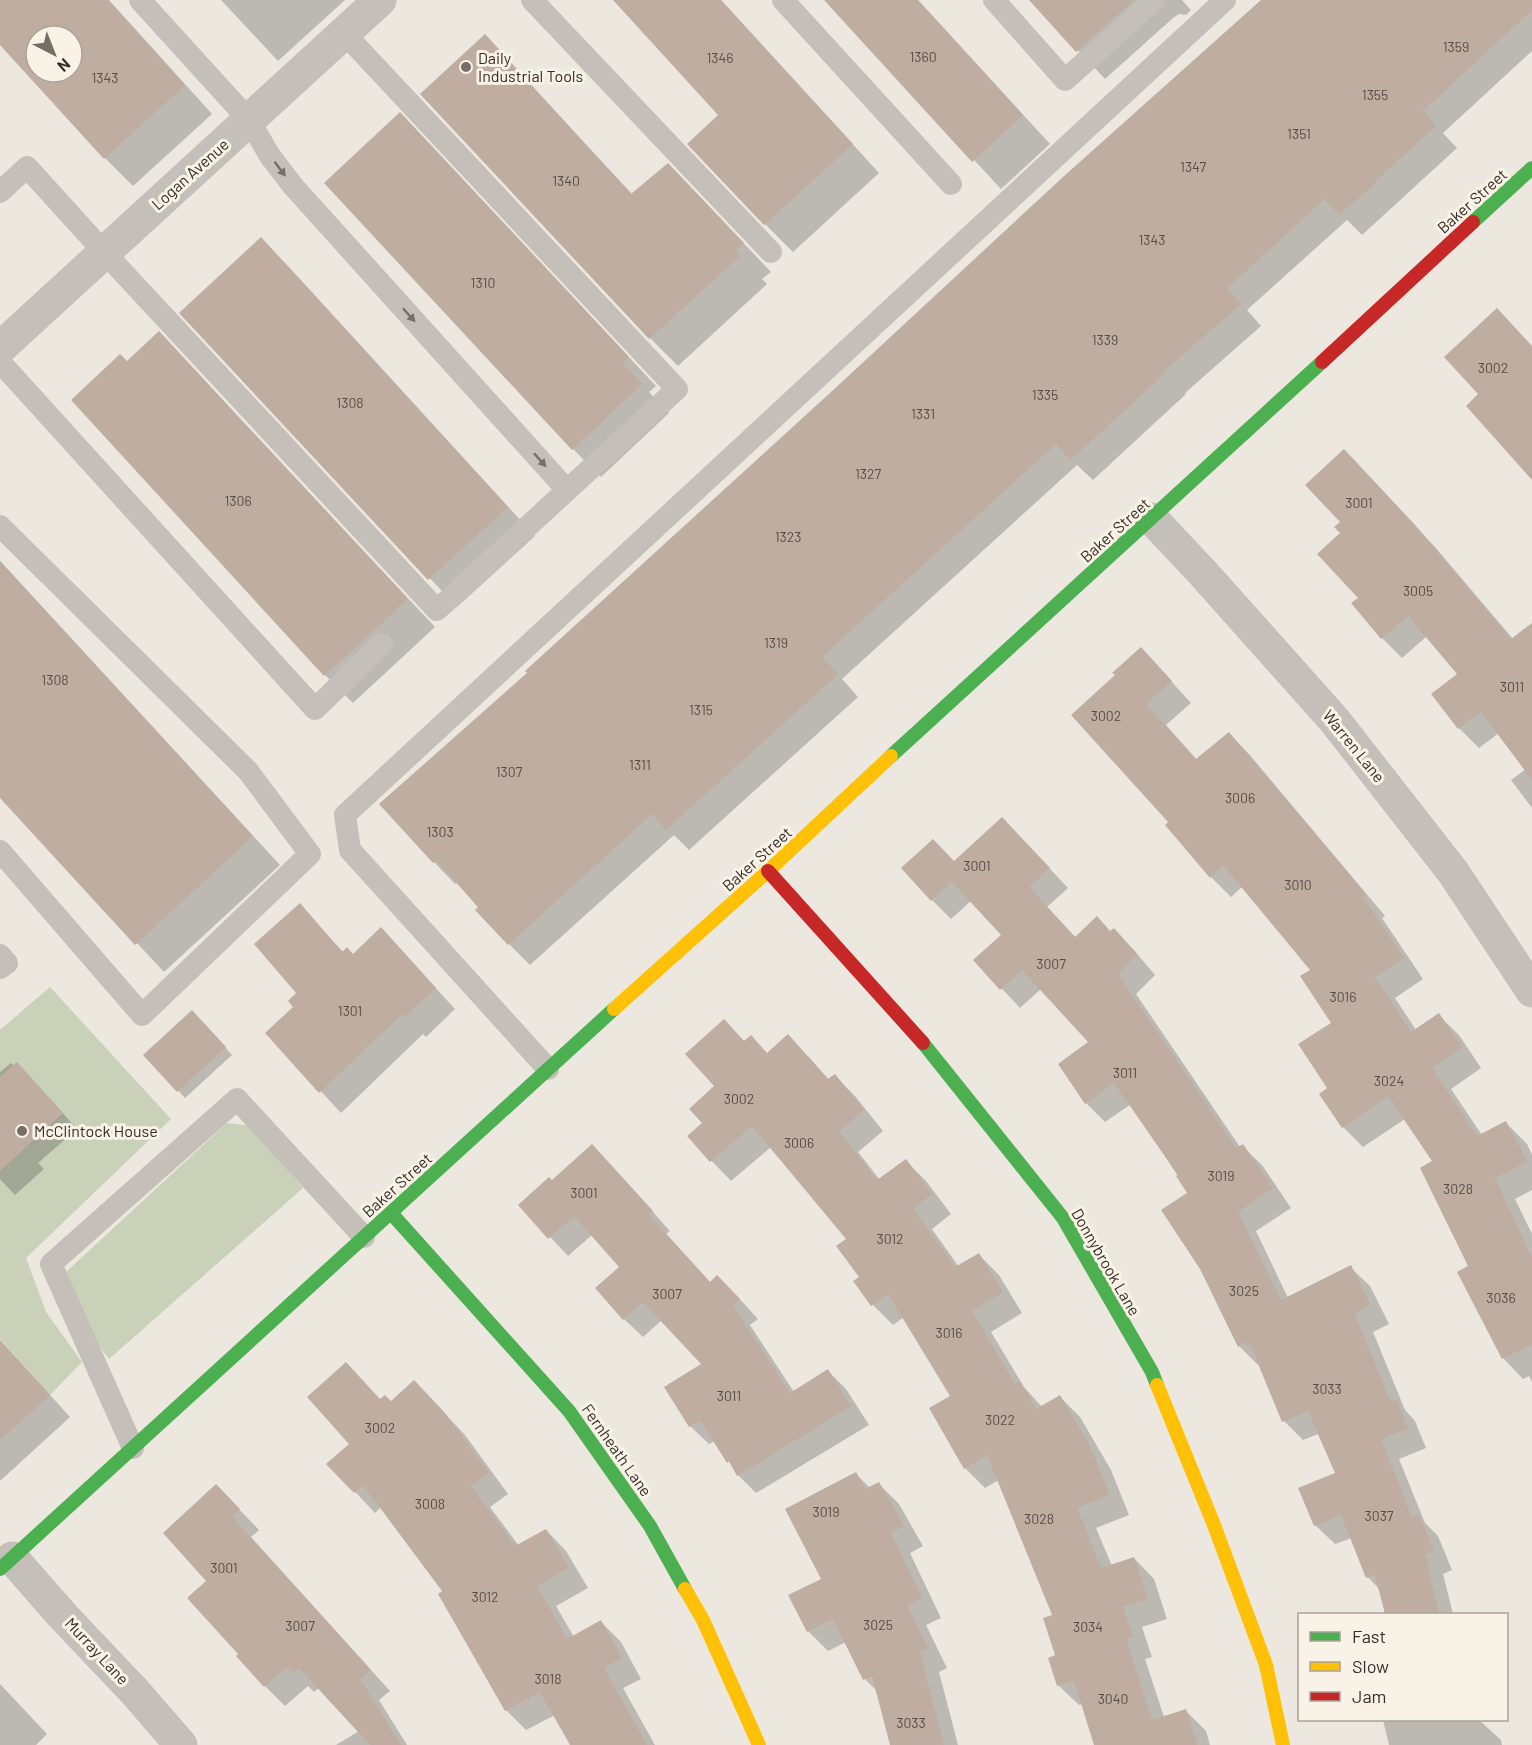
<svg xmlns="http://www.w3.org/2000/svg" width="1532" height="1745" font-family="Barlow,sans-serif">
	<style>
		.green { fill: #cad1b9 }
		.shadow { fill: #0003; fill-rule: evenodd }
		.building { fill: #bfada1; fill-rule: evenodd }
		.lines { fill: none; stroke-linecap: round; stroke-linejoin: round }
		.lane { stroke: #c4bfb8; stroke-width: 22 }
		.street { stroke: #c4bfb8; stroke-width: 33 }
		.fast { stroke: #4caf50; stroke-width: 14 }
		.slow { stroke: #ffc107; stroke-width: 14 }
		.jam { stroke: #c62828; stroke-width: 14 }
		.oneway { fill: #756f68 }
		.poi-dot { fill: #756e67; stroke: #f9f2e6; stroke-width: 2 }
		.labels { text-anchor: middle; stroke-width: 6; stroke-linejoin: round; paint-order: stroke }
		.number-label { font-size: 14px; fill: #584d46 }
		.poi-label { font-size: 16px; fill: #352d27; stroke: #f9f2e6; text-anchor: start }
		.street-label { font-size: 16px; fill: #352d27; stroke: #f9f2e6 }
	</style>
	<rect width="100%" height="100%" fill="#ece7df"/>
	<g class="green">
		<polygon points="50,987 171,1119 26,1258 46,1312 82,1362 50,1395 0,1339 0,1030"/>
		<polygon points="227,1123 251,1126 303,1188 109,1359 98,1345 66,1272"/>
	</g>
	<g class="shadow">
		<path d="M0,0H109L212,114L133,186L105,158L0,43ZM36,36H72V72H36Z"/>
		<polygon points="221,0 345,0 278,61"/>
		<polygon points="615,0 721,0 879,173 793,252 765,224 721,115"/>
		<polygon points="826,0 918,0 1050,144 1001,189"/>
		<polygon points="1031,0 1182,0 1191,10 1186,15 1179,14 1173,18 1105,79"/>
		<polygon points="1263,0 1532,0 1532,51 1443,133 1457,148 1362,235 1347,220 1247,310 1261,326 1185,393 1186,394 1093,480 1077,465 842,679 858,697 689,850 674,835 530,965 509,944 457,882 455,884 434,862 529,673"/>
		<polygon points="485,36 633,195 696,193 771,272 762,279 767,284 678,366 650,338"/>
		<polygon points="428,142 656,386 649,392 669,413 601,477 573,449"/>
		<polygon points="261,239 289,267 535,536 457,607 181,313"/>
		<polygon points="159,333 435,627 353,703 325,675 127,363"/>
		<polygon points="1364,471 1435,547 1513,639 1532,646 1532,808 1511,780 1526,769 1499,733 1479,748 1459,728 1459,674 1427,636 1402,658 1382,638 1354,604 1360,598 1342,533 1342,522"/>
		<polygon points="0,561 280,865 164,972 0,796"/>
		<polygon points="1161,670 1191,703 1166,725 1197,760 1229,734 1249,754 1385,916 1382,918 1423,979 1395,998 1416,1030 1438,1015 1459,1035 1481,1068 1451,1089 1482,1135 1506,1123 1527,1144 1532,1155 1532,1190 1515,1199 1532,1234 1532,1382 1529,1376 1523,1379 1503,1358 1434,1162 1405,1119 1363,1147 1343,1127 1329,1088 1333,1023 1313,970 1243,886 1231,897 1211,877 1170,823 1073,715"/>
		<polygon points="1021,838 1068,888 1047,907 1076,938 1111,933 1133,949 1155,975 1136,994 1240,1147 1242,1146 1262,1165 1291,1208 1256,1231 1288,1298 1350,1267 1370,1286 1389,1324 1373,1332 1405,1410 1415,1421 1426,1448 1399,1459 1425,1523 1438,1536 1452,1570 1443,1574 1453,1614 1386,1614 1380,1590 1368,1577 1352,1538 1335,1544 1315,1525 1337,1474 1318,1434 1303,1440 1284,1421 1260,1364 1258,1365 1239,1346 1189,1193 1131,1104 1105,1122 1086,1103 1091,1043 1041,989 1020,1008 975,960 1003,935 971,901 951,919 932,900 955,863"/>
		<polygon points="300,905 344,953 353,956 381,929 455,1009 426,1037 423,1034 341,1113 267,1033 296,1007 298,993"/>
		<polygon points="199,1019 232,1055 185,1098 145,1055"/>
		<polygon points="745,1042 768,1054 808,1056 829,1080 835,1076 855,1096 883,1131 858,1152 880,1180 906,1161 926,1181 951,1214 932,1229 959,1267 979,1255 999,1275 1022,1313 991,1332 1024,1387 1042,1407 1060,1397 1080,1417 1111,1470 1129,1515 1096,1528 1112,1566 1134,1558 1154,1579 1167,1619 1142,1627 1152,1657 1145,1659 1164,1717 1185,1710 1206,1731 1210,1745 1096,1745 1083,1704 1079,1705 1058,1685 1054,1616 999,1480 985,1488 965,1468 952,1397 904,1317 893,1325 873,1305 855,1281 861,1277 848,1239 771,1147 731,1181 689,1137 704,1123 716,1086"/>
		<polygon points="11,1063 31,1078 77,1129 38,1163 44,1169 15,1195 0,1179 0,1072"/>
		<polygon points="610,1164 670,1231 666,1234 711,1283 736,1295 758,1319 750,1325 794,1392 828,1371 846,1389 869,1425 756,1493 738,1475 715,1441 709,1444 690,1426 703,1365 662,1320 643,1337 624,1319 621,1267 592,1235 568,1256 520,1205 552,1182"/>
		<polygon points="0,1340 70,1417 0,1481"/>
		<polygon points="381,1401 391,1402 434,1402 465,1435 508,1494 490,1507 519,1546 546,1530 566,1551 588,1588 556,1606 574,1637 601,1622 621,1642 641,1679 623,1688 655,1745 572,1745 555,1715 526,1730 506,1710 444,1592 381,1507 375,1513 329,1464 351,1444"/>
		<polygon points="855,1473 870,1488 879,1484 899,1504 923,1546 910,1553 941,1618 926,1625 947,1668 939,1672 958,1745 892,1745 878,1692 865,1679 846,1642 828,1651 808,1631"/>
		<polygon points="236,1506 259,1530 251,1537 390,1691 379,1700 407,1745 336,1745 359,1731 319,1688 314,1692 308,1686 285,1706 265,1686 240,1654 208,1581 165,1533"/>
		<polygon points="0,1684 47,1734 36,1745 0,1745"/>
		<polygon points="1383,1720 1479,1720 1501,1740 1502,1745 1389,1745"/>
	</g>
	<g class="building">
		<path d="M0,0H108L185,85L104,159L0,45ZM36,36H72V72H36Z"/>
		<polygon points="613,0 721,0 853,144 764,225 687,144 718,115"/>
		<polygon points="824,0 918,0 1023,115 972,162"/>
		<polygon points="1029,0 1134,0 1076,52"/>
		<polygon points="1261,0 1532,0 1532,10 1423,111 1436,126 1374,182 1376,183 1339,215 1325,199 1227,288 1241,304 1164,371 1166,372 1107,427 1070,460 1056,444 822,657 838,674 666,830 652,814 508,945 475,910 478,907 436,860 433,863 379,804 527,673 525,671 830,393 1063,177"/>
		<polygon points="485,34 631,194 668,163 744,243 736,250 740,256 649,339 420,94"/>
		<polygon points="400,112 629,357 622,363 642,384 572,450 324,183"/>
		<polygon points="261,237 508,507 428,580 179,313"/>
		<polygon points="1497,308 1532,346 1532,480 1466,406 1478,394 1444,357"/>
		<polygon points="159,331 408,599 324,676 71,400 120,354 127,361"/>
		<polygon points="1344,449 1415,525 1511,639 1532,623 1532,780 1481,712 1458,729 1431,694 1457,674 1408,616 1381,639 1351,603 1358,598 1317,554 1340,533 1334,527 1340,522 1305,485"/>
		<polygon points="0,561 253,836 135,945 0,798"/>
		<polygon points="1141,647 1172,681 1146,704 1196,759 1229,732 1366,894 1363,897 1404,958 1375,977 1411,1032 1439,1013 1462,1047 1432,1068 1477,1136 1506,1121 1527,1162 1495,1178 1532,1258 1532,1344 1502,1359 1457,1272 1468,1266 1420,1168 1432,1161 1388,1096 1342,1128 1319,1094 1327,1088 1298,1044 1331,1023 1300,976 1310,970 1223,865 1210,878 1165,825 1168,822 1071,715 1115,675 1112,673"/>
		<polygon points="1002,817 1050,868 1029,887 1075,937 1097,916 1110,931 1114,928 1137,954 1118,974 1236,1148 1243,1144 1273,1188 1238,1212 1281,1300 1351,1265 1370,1305 1354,1313 1391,1402 1397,1400 1408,1429 1381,1439 1412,1517 1419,1515 1434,1551 1425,1554 1439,1614 1385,1614 1375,1575 1366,1578 1341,1515 1314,1526 1298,1488 1335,1473 1308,1411 1282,1422 1250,1344 1247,1346 1245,1342 1238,1347 1200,1269 1161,1210 1187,1193 1176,1176 1178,1175 1114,1083 1085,1104 1058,1064 1088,1042 1022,970 1000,990 973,960 1001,935 952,882 931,901 901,868 933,839 954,861"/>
		<polygon points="300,903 342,952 347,947 353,954 381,927 436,988 404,1017 402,1014 319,1093 265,1033 293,1007 288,1001 296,993 254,944"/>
		<polygon points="192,1010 226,1047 177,1092 143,1055"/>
		<polygon points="724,1019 744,1041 751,1035 767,1053 788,1034 828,1079 835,1074 864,1110 839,1131 877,1180 906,1159 932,1194 913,1208 955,1267 979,1253 1003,1292 972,1311 1015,1384 1020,1381 1036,1409 1060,1395 1091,1448 1110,1495 1077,1508 1101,1568 1134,1557 1148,1599 1123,1607 1133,1637 1126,1639 1152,1720 1186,1709 1197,1745 1094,1745 1074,1681 1057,1686 1048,1658 1055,1655 1043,1618 1052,1615 987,1455 964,1469 929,1408 950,1396 888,1294 871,1306 853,1281 859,1277 836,1246 846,1239 752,1126 710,1162 687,1136 702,1123 689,1109 714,1086 685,1054"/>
		<polygon points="17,1062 63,1113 0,1171 0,1077"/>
		<polygon points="592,1144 653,1211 649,1215 710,1282 717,1275 740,1299 733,1306 790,1393 828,1369 851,1406 737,1476 729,1461 727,1463 700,1420 689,1427 664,1387 701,1364 643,1302 623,1320 595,1288 619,1267 574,1216 548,1239 518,1205 549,1177 552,1180"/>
		<polygon points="0,1340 50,1395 0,1440"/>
		<polygon points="346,1362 380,1399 385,1395 391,1401 414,1380 445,1413 489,1473 471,1486 515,1546 546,1529 569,1567 537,1586 567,1639 601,1620 622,1658 604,1668 647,1745 570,1745 540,1692 505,1711 438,1594 442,1591 363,1485 354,1493 326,1464 349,1444 307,1397"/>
		<polygon points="856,1472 865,1489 879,1482 904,1526 891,1533 922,1598 907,1605 928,1648 920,1652 944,1745 890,1745 872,1676 863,1680 833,1619 807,1632 788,1595 821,1579 785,1509"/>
		<polygon points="216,1484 240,1509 232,1517 371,1670 360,1679 401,1745 370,1745 299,1668 293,1673 287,1667 264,1687 236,1656 238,1654 187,1598 206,1581 163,1533"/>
	</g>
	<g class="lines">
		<g class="lane">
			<polyline points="140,0 249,120 270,156 293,186 567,490"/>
			<polyline points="532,0 771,252"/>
			<polyline points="783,0 951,184"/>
			<polyline points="994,0 1065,80 1154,0"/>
			<polyline points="0,192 27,167 104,252 437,610 677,389 344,33"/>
			<polyline points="0,362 315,709 382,644"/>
			<polyline points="0,526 248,771 310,854 142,1015 0,851"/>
			<polyline points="0,955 7,963 0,968"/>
			<polyline points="548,1069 350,850 345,815 1225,0"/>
			<polyline points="133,1448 51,1264 237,1099 364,1237"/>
		</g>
		<g class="street">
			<polyline points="0,348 380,0"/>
			<polyline points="1152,519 1203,573 1335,721 1453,872 1532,991"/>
			<polyline points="12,1558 62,1615 135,1692 181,1745"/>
		</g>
		<g class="fast">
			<polyline points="1473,222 1532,168"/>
			<polyline points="891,756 1322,362"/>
			<polyline points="923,1043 1063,1218 1152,1372 1157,1385"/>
			<polyline points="391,1213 569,1411 650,1526 685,1589"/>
			<polyline points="0,1569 614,1009"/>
		</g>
		<g class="slow">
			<polyline points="614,1009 768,871 891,756"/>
			<polyline points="1157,1385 1214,1525 1266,1665 1283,1745"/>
			<polyline points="685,1589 703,1620 759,1745"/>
		</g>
		<g class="jam">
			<polyline points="1322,362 1473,222"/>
			<polyline points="768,871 923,1043"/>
		</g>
	</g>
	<defs><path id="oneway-solid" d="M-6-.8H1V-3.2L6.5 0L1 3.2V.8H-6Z" transform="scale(1.5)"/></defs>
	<g class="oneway">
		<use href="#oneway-solid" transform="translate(280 169) rotate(53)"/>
		<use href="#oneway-solid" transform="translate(409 315) rotate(48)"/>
		<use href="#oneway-solid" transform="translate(540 460) rotate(48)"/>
	</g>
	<g class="poi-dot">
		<circle cx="466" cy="67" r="6"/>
		<circle cx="22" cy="1131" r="6"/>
	</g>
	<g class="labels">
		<g class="number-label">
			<text x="1456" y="52">1359</text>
			<text x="923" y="62">1360</text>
			<text x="720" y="63">1346</text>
			<text x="105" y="83">1343</text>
			<text x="1375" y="100">1355</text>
			<text x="1299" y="139">1351</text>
			<text x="1193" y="172">1347</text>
			<text x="566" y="186">1340</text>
			<text x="1152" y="245">1343</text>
			<text x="483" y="288">1310</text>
			<text x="1105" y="345">1339</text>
			<text x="1493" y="373">3002</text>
			<text x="1045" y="400">1335</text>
			<text x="350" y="408">1308</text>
			<text x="923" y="419">1331</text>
			<text x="868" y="479">1327</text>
			<text x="238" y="506">1306</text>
			<text x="1359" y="508">3001</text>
			<text x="788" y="542">1323</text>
			<text x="1418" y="596">3005</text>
			<text x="776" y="648">1319</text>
			<text x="55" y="685">1308</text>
			<text x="1512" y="692">3011</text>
			<text x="701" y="715">1315</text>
			<text x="1106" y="721">3002</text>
			<text x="640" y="770">1311</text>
			<text x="509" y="777">1307</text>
			<text x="1240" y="803">3006</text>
			<text x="440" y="837">1303</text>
			<text x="977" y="871">3001</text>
			<text x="1298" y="890">3010</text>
			<text x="1051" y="969">3007</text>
			<text x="1343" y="1002">3016</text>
			<text x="350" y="1016">1301</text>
			<text x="1125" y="1078">3011</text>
			<text x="1389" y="1086">3024</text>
			<text x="739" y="1104">3002</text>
			<text x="799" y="1148">3006</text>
			<text x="1221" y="1181">3019</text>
			<text x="1458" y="1194">3028</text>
			<text x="584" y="1198">3001</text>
			<text x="890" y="1244">3012</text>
			<text x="1244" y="1296">3025</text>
			<text x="667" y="1299">3007</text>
			<text x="1501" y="1303">3036</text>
			<text x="949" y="1338">3016</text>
			<text x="1327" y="1394">3033</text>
			<text x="729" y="1401">3011</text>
			<text x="1000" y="1425">3022</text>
			<text x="380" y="1433">3002</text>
			<text x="430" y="1509">3008</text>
			<text x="826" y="1517">3019</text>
			<text x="1379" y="1521">3037</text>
			<text x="1039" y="1524">3028</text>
			<text x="224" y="1573">3001</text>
			<text x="485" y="1602">3012</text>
			<text x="878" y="1630">3025</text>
			<text x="300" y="1631">3007</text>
			<text x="1088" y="1632">3034</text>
			<text x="548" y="1684">3018</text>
			<text x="1113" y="1704">3040</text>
			<text x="911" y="1728">3033</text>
		</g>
		<g class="poi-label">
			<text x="478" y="64">Daily<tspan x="478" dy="18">Industrial Tools</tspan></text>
			<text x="34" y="1137">McClintock House</text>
		</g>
		<g class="street-label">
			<text transform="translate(190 174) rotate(-42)" y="6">Logan Avenue</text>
			<text transform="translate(1472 201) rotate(-42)" y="6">Baker Street</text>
			<text transform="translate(1115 530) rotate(-42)" y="6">Baker Street</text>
			<text transform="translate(1354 746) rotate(51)" y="6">Warren Lane</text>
			<text transform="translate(757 859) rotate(-42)" y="6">Baker Street</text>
			<text transform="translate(397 1185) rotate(-42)" y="6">Baker Street</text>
			<text transform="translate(1106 1262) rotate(60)" y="6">Donnybrook Lane</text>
			<text transform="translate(617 1450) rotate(55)" y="6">Fernheath Lane</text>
			<text transform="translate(97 1651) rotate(47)" y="6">Murray Lane</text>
		</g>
	</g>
	<rect x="1298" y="1613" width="210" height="108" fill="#f9f2e6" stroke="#aba39a" stroke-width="1.5"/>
	<rect x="1310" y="1632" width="30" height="9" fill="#4caf50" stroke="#aba39a" stroke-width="1.5"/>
	<text x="1352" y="1643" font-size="18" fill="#352d27">Fast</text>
	<rect x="1310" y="1662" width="30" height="9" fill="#ffc107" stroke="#aba39a" stroke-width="1.5"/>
	<text x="1352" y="1673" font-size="18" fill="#352d27">Slow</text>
	<rect x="1310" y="1692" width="30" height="9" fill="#c62828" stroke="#aba39a" stroke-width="1.5"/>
	<text x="1352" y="1703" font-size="18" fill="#352d27">Jam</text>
	<g transform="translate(54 54) rotate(138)"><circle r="28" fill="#f9f2e6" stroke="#aba39a" stroke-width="1.5"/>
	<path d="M0-4.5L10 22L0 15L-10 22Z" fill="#756e67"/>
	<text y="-9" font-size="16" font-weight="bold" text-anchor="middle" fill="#352d27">N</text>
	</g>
</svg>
